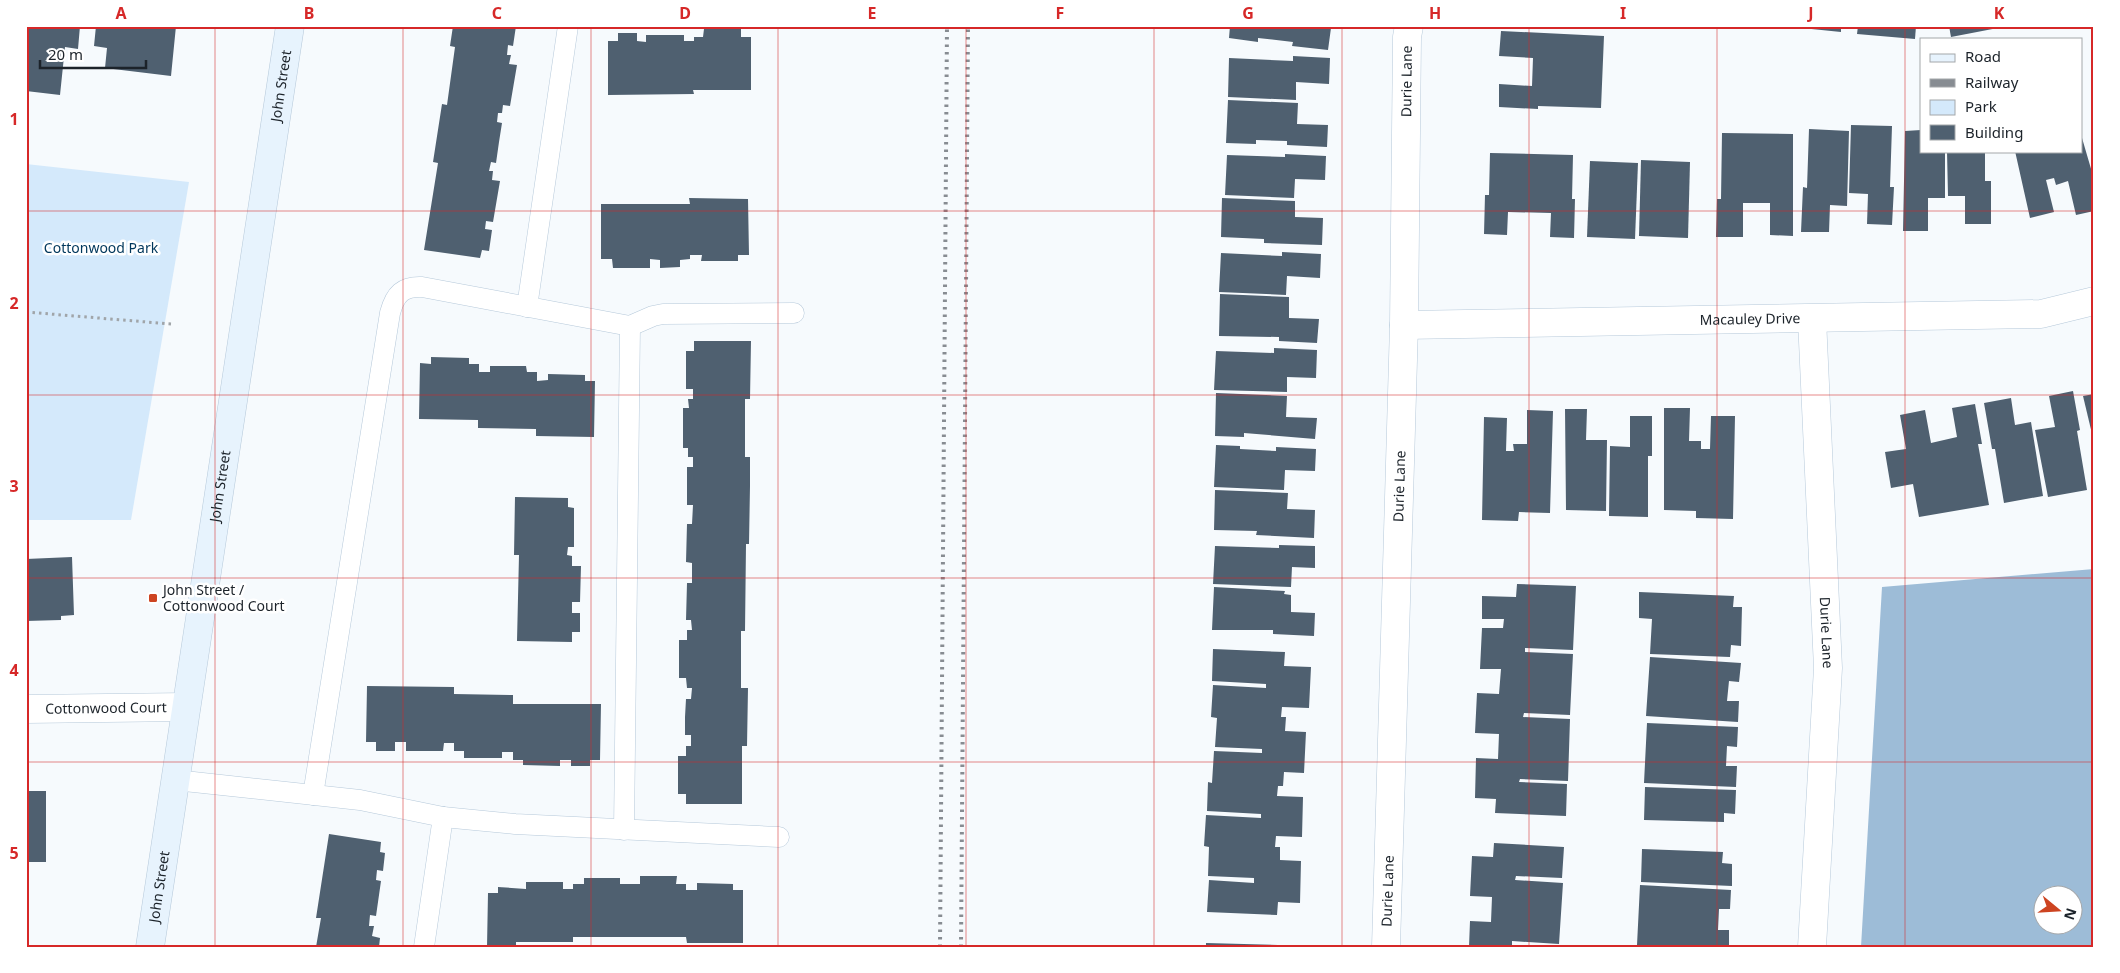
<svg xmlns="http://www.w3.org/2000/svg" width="2120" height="973" font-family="'Noto Sans',sans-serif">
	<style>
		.green { fill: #d4e9fb }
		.forest { fill: #9dbcd7; fill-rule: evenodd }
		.building { fill: #4f6070 }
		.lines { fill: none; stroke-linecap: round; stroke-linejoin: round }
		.lane-casing { stroke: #b6c9da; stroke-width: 21 }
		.street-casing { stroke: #b6c9da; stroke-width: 29 }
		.secondary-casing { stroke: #b6c9da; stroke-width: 29 }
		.path { stroke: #a0a5a9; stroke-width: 3; stroke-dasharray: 2.5 4; stroke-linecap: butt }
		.lane { stroke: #fff; stroke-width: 20 }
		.street { stroke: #fff; stroke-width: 28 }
		.secondary { stroke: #e7f3fd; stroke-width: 28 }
		.rail { stroke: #878c92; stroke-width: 4; stroke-dasharray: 2.5 5; stroke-linecap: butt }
		.grid { fill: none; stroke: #d62828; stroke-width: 1; stroke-opacity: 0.55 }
		.poi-dot { fill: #cd4421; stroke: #fff; stroke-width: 2 }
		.labels { text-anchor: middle; stroke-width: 5; stroke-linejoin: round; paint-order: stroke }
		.street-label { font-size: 14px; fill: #1c232a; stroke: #fff }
		.park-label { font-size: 14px; fill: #00375b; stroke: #fff }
		.poi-label { font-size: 14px; fill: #1c232a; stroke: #fff; text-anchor: start }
		.neatline { fill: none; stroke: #d62828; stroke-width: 2 }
		.grid-label { font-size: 16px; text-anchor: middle; font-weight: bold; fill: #d62828 }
	</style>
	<rect width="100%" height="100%" fill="#f6fafd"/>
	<polygon class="green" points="26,164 189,182 131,520 26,520"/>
	<path class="forest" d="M2094,569V947H1861L1882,587ZM2042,896H2072V926H2042Z"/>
	<g class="building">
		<polygon points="80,26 78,49 65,47 60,95 26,91 26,27"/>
		<polygon points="96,26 176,26 171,76 105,68 107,48 94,46"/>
		<polygon points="453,26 516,26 513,46 508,45 507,55 511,55 509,64 517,65 510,106 503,105 502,113 498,113 497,122 502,123 499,142 496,163 491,162 489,171 493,171 492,180 500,181 493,222 486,221 485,229 492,230 489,251 482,250 480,258 424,250 438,163 433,162 442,104 447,105 455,47 450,46"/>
		<polygon points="1230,26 1319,26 1331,28 1328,50 1292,46 1293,42 1258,38 1258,42 1229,38"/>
		<polygon points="1782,26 1841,26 1841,32"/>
		<polygon points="1858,26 1916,26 1915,39 1857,34"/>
		<polygon points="1949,26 2003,26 2003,27 1951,37"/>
		<polygon points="704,29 741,29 741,37 751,37 751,90 693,90 694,94 608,95 608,41 618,41 618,33 637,33 637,41 646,42 646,35 684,35 684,41 694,41 694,37 703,37"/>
		<polygon points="1501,31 1604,36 1601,108 1538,106 1538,109 1499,107 1499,84 1532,86 1533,58 1499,56"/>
		<polygon points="1293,56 1330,58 1329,84 1296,82 1296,100 1228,97 1229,58 1293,61"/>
		<polygon points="1228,100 1298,103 1297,124 1328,125 1327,147 1287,145 1287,141 1256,140 1256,144 1226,143"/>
		<polygon points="1851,125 1892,126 1890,187 1894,187 1892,225 1867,224 1868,194 1849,193"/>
		<polygon points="1809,129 1849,131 1847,206 1830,205 1829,232 1801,232 1803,187 1807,188"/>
		<polygon points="1921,130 1921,151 1945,151 1945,198 1928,198 1928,231 1903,231 1905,131"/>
		<polygon points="1722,133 1793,134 1793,236 1770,235 1770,203 1743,203 1743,237 1716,237 1717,199 1721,199"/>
		<polygon points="2082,138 2094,179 2094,211 2076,215 2068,181 2056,185 2054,178 2046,180 2054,212 2030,218 2015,151 2081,151"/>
		<polygon points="1947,151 1985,151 1985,181 1991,181 1991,224 1965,224 1965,196 1948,196"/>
		<polygon points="1490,153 1573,155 1572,199 1575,199 1574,238 1550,237 1551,213 1508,212 1507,235 1484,234 1485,195 1489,195"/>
		<polygon points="1285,154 1326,156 1325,180 1295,179 1294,198 1225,195 1227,155 1285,157"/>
		<polygon points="1641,160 1690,162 1688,238 1639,236"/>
		<polygon points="1590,161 1638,163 1635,239 1587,237"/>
		<polygon points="689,198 748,199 749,255 738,255 738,261 701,261 702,255 690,255 690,259 680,260 680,267 660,268 660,260 650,259 650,268 613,268 612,259 601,259 601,204 690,204"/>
		<polygon points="1222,198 1295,201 1295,217 1323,218 1322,245 1264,243 1264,239 1221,237"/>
		<polygon points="1282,252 1321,254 1320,278 1287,276 1286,295 1219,292 1221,253 1282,256"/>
		<polygon points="1220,294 1289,297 1289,318 1319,319 1317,343 1279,341 1279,337 1219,336"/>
		<polygon points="694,341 751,341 750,399 745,399 745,457 750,457 750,486 749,544 746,544 745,631 741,631 741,688 748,688 747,746 742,746 742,804 686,804 686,794 678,794 678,756 686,756 686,746 691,746 691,735 685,735 685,717 686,699 691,699 692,688 687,688 686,678 679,678 679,640 687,640 687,630 692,630 691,620 686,620 687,583 692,583 692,563 686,562 687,524 692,524 693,505 687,505 687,467 693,467 693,457 688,457 688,448 683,448 683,408 689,408 688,399 693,399 693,389 686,389 686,351 694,351"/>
		<polygon points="1274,348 1317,350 1316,378 1287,377 1287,392 1214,390 1216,351 1274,353"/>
		<polygon points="431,357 469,358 469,364 479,364 479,372 490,372 490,366 526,366 527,372 537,372 537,381 548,380 548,374 585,375 585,381 595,381 594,437 536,436 536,429 478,428 478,420 419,419 420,363 431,364"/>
		<polygon points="2073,391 2080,430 2077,431 2087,490 2048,497 2035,430 2055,427 2049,396"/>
		<polygon points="1216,393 1287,396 1286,417 1317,418 1315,439 1244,433 1244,437 1215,436"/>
		<polygon points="2094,394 2094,438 2093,438 2083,396"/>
		<polygon points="2011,398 2015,425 2031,422 2043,496 2004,503 1995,449 1992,449 1984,403"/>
		<polygon points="1975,404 1982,444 1978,444 1989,505 1919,517 1913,484 1891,488 1885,452 1906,449 1900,415 1925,410 1931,443 1957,437 1952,408"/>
		<polygon points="1664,408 1690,408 1689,441 1701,441 1701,449 1710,449 1711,416 1735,416 1733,519 1696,518 1696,511 1664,510"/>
		<polygon points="1565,409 1587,409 1586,440 1607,440 1606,511 1566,510"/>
		<polygon points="1527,410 1553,411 1550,513 1519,512 1518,521 1482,520 1484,417 1507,418 1506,451 1514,451 1513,444 1527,444"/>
		<polygon points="1630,416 1652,416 1652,456 1648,456 1648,517 1609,516 1610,446 1630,447"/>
		<polygon points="1216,445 1240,446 1240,449 1276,451 1276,447 1316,449 1315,471 1285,470 1284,490 1214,487"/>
		<polygon points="1215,490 1288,493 1287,509 1315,510 1314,538 1256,535 1257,531 1214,530"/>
		<polygon points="515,497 568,498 568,507 574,508 574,547 568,547 567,555 572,556 572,566 581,566 580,602 572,602 572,613 580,613 580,632 572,632 572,642 517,641 519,555 514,555"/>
		<polygon points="1279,545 1315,546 1315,568 1292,567 1291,587 1213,584 1215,546 1279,548"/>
		<polygon points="72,557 74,615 61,616 61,620 26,621 26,559"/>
		<polygon points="1517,584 1576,586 1573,650 1525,648 1525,652 1573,654 1570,715 1524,713 1523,717 1570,719 1568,781 1520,779 1519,782 1567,784 1566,816 1495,813 1496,799 1475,798 1476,758 1498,759 1499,734 1475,733 1477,693 1499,694 1501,669 1480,669 1482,628 1503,628 1504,619 1482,619 1482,596 1516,597"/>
		<polygon points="1214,587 1285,591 1284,594 1291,595 1291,612 1315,613 1314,636 1273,634 1273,630 1212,630"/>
		<polygon points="1639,592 1734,596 1733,607 1742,607 1741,646 1731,645 1730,657 1650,654 1652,619 1639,618"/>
		<polygon points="1213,649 1285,652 1284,666 1311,667 1309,708 1282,707 1281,717 1286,717 1285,731 1306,732 1304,773 1284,772 1283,786 1278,786 1277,796 1303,797 1302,837 1276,836 1275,847 1280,847 1280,860 1301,861 1300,903 1278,902 1277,915 1207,912 1209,880 1254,883 1254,878 1208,876 1209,847 1204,846 1206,815 1261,818 1261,814 1207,811 1208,782 1212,783 1214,751 1262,753 1262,749 1215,747 1217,718 1211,717 1213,685 1266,688 1266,684 1212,681"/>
		<polygon points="1650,657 1741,663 1739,682 1729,681 1727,701 1739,701 1738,722 1646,716"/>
		<polygon points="367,686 454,687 454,694 513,695 513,704 601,704 600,760 590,760 590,766 571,766 571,760 560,760 560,766 523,765 523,760 513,760 513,752 502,752 502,758 464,758 464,751 454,751 454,743 444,743 443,751 406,751 406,742 395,742 395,751 376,751 376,742 366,742"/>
		<polygon points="1647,723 1738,727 1737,747 1727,746 1726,766 1737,766 1736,787 1644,783"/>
		<polygon points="1645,787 1736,790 1735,814 1724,813 1724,822 1644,820"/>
		<rect x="26" y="791" width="20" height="71"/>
		<polygon points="329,834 381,842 380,852 385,853 383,871 377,870 376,880 381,881 376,916 370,915 369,926 374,926 372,936 380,938 379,947 316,947 321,918 316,918"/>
		<polygon points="1494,843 1564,847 1562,878 1516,876 1515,880 1563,883 1559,944 1512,941 1512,947 1469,947 1470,921 1491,922 1492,897 1470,896 1472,856 1493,857"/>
		<polygon points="1642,849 1723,852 1722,863 1732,864 1732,886 1641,882"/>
		<polygon points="640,876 677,876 676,884 686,884 686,890 697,890 697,883 733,884 733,890 743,890 743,943 687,943 686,937 573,937 573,942 516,942 516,947 487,947 488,893 498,893 498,887 526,889 526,882 563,882 563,889 573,889 573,884 584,884 584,878 620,878 620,884 640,884"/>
		<polygon points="1640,885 1731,890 1730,909 1719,909 1718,930 1729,930 1729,947 1637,945"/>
		<polygon points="1206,943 1278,945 1278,947 1206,947"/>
	</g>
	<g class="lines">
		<g class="lane-casing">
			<g id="lane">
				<polyline points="527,307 568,26"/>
				<polyline points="175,780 360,800 443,817 515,824 779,837"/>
				<path d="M313,795L390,313C395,294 403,286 422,287L630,326L653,316L663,314L794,313"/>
				<polyline points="624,830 630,326"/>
				<polyline points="424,947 443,817"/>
			</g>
		</g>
		<g class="street-casing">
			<g id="street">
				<path id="s1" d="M1812,319L1828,668L1812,947"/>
				<path id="s2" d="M1404,325L2041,314L2094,301"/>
				<path id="s3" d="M26,709L186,707"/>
				<path id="s4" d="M1386,947L1404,325L1407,37L1409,26"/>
			</g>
		</g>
		<g class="secondary-casing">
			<g id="secondary">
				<path id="s5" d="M150,947L290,26"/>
			</g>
		</g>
		<polyline class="path" points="26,312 171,324"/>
		<use href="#lane" class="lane"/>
		<use href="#street" class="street"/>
		<use href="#secondary" class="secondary"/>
		<g class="rail">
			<polyline points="940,947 947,26"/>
			<polyline points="961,947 968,26"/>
		</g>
	</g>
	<path class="grid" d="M215,26V947M403,26V947M591,26V947M778,26V947M966,26V947M1154,26V947M1342,26V947M1529,26V947M1717,26V947M1905,26V947M26,211H2094M26,395H2094M26,578H2094M26,762H2094"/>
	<rect class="poi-dot" x="148" y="593" width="10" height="10" rx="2.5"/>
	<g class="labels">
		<g class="street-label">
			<text dy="5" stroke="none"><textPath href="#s4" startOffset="866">Durie Lane</textPath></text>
			<text dy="5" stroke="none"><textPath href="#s5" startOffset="871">John Street</textPath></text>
			<text dy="5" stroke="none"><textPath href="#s2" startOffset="346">Macauley Drive</textPath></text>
			<text dy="5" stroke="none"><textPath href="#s4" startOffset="461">Durie Lane</textPath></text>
			<text dy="5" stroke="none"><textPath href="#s5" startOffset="466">John Street</textPath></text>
			<text dy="5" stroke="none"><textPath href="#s1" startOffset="314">Durie Lane</textPath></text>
			<text dy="5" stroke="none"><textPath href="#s3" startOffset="80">Cottonwood Court</textPath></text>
			<text dy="5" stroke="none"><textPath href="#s5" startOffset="61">John Street</textPath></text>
			<text dy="5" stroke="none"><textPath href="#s4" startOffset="56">Durie Lane</textPath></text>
		</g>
		<g class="park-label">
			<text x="101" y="253">Cottonwood Park</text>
		</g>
		<g class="poi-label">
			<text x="163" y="595">John Street /<tspan x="163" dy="16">Cottonwood Court</tspan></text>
		</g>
	</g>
	<rect width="2120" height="973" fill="none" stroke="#ffffff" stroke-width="55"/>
	<rect x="1920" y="38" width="162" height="115" fill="#ffffff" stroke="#a4a7aa"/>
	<rect x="1930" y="54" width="25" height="8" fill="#e7f3fd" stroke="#a4a7aa"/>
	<text x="1965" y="62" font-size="15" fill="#1c232a">Road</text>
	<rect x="1930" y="79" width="25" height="8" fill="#878c92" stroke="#a4a7aa"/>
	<text x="1965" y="88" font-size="15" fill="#1c232a">Railway</text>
	<rect x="1930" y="100" width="25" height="15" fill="#d4e9fb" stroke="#a4a7aa"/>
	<text x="1965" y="112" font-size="15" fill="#1c232a">Park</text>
	<rect x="1930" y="125" width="25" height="15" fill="#4f6070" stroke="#a4a7aa"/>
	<text x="1965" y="138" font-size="15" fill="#1c232a">Building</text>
	<g transform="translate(2058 910) rotate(108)"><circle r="24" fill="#ffffff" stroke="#a4a7aa"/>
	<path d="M0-4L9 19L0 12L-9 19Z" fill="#cd4421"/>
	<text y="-8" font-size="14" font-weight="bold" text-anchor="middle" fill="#1c232a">N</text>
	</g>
	<path d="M40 60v8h106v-8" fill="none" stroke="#1c232a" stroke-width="2.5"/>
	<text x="48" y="60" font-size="15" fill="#1c232a" stroke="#ffffff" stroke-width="4" paint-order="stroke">20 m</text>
	<rect x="28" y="28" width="2064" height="918" class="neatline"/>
	<g class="grid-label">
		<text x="121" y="19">A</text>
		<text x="309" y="19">B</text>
		<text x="497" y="19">C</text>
		<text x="685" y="19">D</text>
		<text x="872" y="19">E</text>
		<text x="1060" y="19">F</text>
		<text x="1248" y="19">G</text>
		<text x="1435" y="19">H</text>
		<text x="1623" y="19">I</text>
		<text x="1811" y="19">J</text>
		<text x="1999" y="19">K</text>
		<text x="14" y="125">1</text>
		<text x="14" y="309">2</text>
		<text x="14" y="492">3</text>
		<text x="14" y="676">4</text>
		<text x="14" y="859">5</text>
	</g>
</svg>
